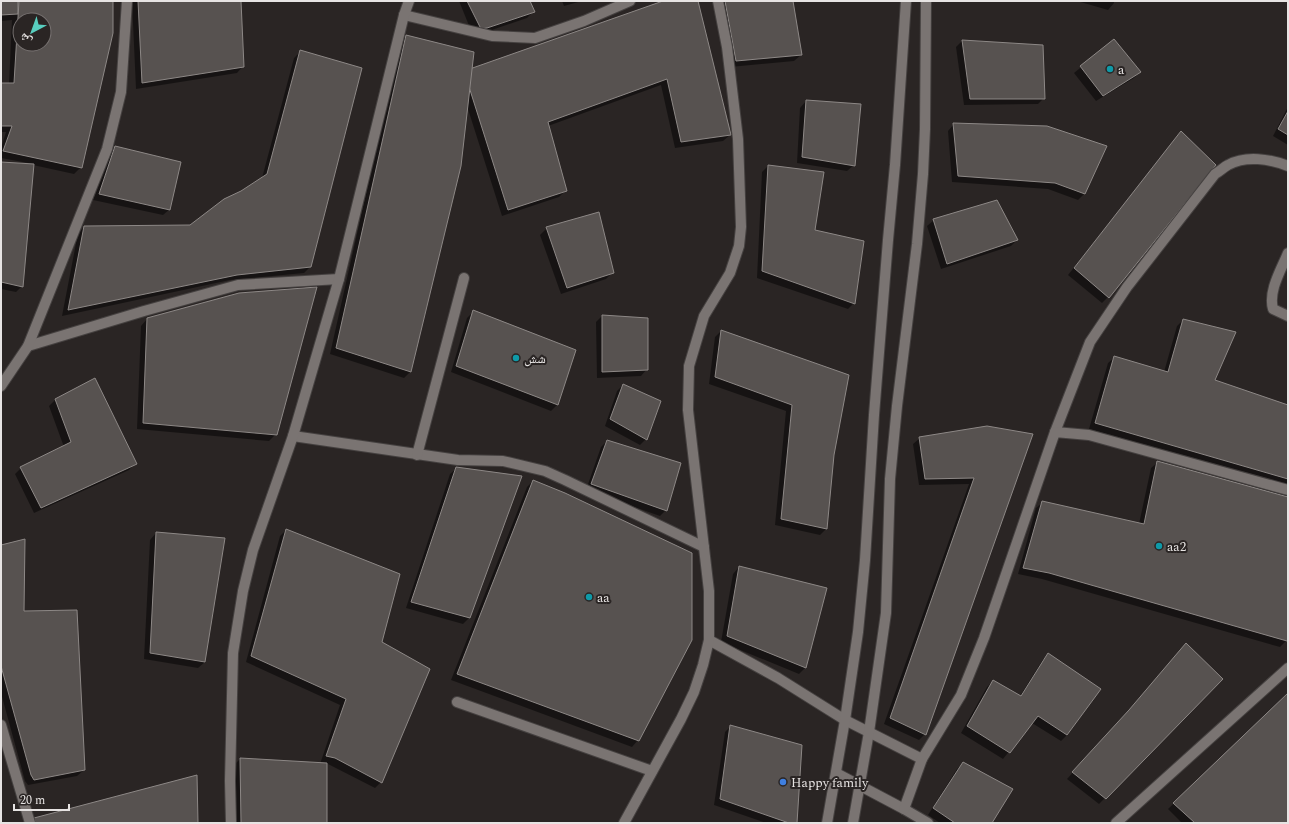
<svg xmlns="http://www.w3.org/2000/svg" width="1289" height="824" font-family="Spectral,'Noto Naskh Arabic',serif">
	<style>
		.shadow { fill: #0007; fill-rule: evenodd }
		.building { fill: #575250; stroke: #8d8886; fill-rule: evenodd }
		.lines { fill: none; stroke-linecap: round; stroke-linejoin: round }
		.minor-casing { stroke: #454140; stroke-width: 12 }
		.minor { stroke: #7a7472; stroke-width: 10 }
		.culture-dot { fill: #0f9aa8; stroke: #2a2524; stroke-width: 1.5 }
		.shop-dot { fill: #3f7fe0; stroke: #2a2524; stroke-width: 1.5 }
		.labels { text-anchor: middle; stroke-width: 4; stroke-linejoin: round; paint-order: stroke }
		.poi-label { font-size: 13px; fill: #e7e4e3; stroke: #2a2524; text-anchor: start }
	</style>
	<rect width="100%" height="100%" fill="#2a2524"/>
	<g class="shadow">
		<path d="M1,1H112L81,167L74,174L33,165L22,286L16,292L1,289V163L27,165L28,163L1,158V148L6,132H1V84H9L12,20L1,21ZM20,20H44V44H20Z"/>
		<polygon points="132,1 240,1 243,66 237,73 136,89"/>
		<polygon points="459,1 529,1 533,12 527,18 480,34 472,33"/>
		<polygon points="562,1 582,1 564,6"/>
		<polygon points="666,1 697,1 730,135 723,141 675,148 661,85 548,126 566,190 559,197 502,216 467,106 411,371 404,378 330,354 400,42 406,36 471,69"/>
		<polygon points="718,1 792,1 801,55 794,61 730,67"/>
		<polygon points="1077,1 1114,1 1114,3 1108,10"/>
		<polygon points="1114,40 1140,72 1134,78 1096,101 1074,73"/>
		<polygon points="962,41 1044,98 1038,104 964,105 956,47"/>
		<polygon points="300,52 310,267 304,273 230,280 62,316 78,233 84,227 190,226 262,178 294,58"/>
		<polygon points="806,101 854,165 847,171 797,163 800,108"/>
		<polygon points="1288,107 1288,145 1273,136"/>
		<polygon points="954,124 1105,147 1084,194 1078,200 1048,189 952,182 948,131"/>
		<polygon points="1181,133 1108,297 1102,303 1068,275"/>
		<polygon points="115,147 170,209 163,215 93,200 109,154"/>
		<polygon points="768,166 814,231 854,303 848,309 757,278 762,172"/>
		<polygon points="934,220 1017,240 1011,246 941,269 927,226"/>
		<polygon points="547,228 612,273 606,279 561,294 540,235"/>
		<polygon points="474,311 575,350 557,405 551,411 451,372 467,318"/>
		<polygon points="602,316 647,369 641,376 597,378 596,322"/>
		<polygon points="147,319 276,434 269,441 137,429 141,326"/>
		<polygon points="1183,320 1214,381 1288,406 1288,486 1089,429 1108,363 1115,357 1164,372 1177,326"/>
		<polygon points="721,331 848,376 833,455 826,529 820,535 775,525 786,411 709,384 715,337"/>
		<polygon points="95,379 135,463 129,470 34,513 15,474 21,468 64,447 49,406 55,400"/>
		<polygon points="623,385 646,439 640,445 605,426 617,391"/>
		<polygon points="987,427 925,734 919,740 884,724 969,484 919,485 913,444 920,438"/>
		<polygon points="607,441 666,510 660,516 586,490 601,447"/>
		<polygon points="1158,462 1288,498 1288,639 1280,647 1042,579 1018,574 1036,508 1043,502 1139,524 1151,468"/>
		<polygon points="457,468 469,618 463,624 406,608 450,474"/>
		<polygon points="533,481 638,740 632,747 451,680 527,487"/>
		<polygon points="286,530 381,643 381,782 375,788 326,763 326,823 235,823 234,765 240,759 320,764 340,705 246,662 280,536"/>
		<polygon points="156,533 205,662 198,668 144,659 150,540"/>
		<polygon points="1,546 23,612 84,770 77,776 28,785 25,781 1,693"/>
		<polygon points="739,567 805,668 799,674 721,642 733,574"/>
		<polygon points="1048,654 1067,735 1061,741 1032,723 1003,759 961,733 987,687 993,681 1020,696 1042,661"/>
		<polygon points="1222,679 1099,804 1067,779 1123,717"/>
		<polygon points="1288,695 1288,823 1182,823 1168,809"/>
		<polygon points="731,726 796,823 766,823 714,805 725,732"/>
		<polygon points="963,763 991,823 940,823 928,815 957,769"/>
	</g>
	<g class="building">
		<polygon points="1,1 18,1 18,14 1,15"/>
		<path d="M19,1H113V33L82,168L3,151L12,126H1V83H14ZM20,20H44V44H20Z"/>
		<polygon points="138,1 241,1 244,67 142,83"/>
		<polygon points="467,1 530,1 535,12 487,28 481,29"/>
		<polygon points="663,1 698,1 731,135 681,142 667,79 548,122 567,191 508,210 464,71"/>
		<polygon points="725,1 793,1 802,55 736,61"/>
		<polygon points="406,35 474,52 461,166 411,372 336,348"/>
		<polygon points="1114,39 1141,72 1103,96 1080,66"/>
		<polygon points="962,40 1043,45 1045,99 970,99"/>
		<polygon points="300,50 362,68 311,267 237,275 68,310 84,226 190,225 224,199 241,191 267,174"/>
		<polygon points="806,100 861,104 855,166 802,157"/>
		<polygon points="1288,111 1288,135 1278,129"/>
		<polygon points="953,123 1047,126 1107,146 1085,194 1055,183 958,176"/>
		<polygon points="1181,131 1216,165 1109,298 1074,268"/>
		<polygon points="115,146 181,162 170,210 99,194"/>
		<polygon points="1,162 34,164 23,287 1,282"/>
		<polygon points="768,165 824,172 815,230 864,241 855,304 762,271"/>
		<polygon points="997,200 1018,240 947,264 933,219"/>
		<polygon points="599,212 614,273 567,288 546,227"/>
		<polygon points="317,287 277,435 143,423 147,318 239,293"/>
		<polygon points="473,310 576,350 558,405 456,366"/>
		<polygon points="602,315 648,318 648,370 602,372"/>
		<polygon points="1183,319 1236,332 1215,380 1288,405 1288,479 1095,423 1114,356 1168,372"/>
		<polygon points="721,330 849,375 834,455 827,529 781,519 792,405 715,377"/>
		<polygon points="95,378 137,464 41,508 20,467 71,442 55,399"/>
		<polygon points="623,384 661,401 647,440 610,419"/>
		<polygon points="987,426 1033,434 926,735 890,718 974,478 925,479 919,437"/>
		<polygon points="607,440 681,463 667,511 591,484"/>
		<polygon points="1157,461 1288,497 1288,640 1287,641 1049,573 1023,568 1042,501 1144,524"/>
		<polygon points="456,467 522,476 470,618 411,602"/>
		<polygon points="533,480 565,493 692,553 692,640 639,741 457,674"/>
		<polygon points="286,529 400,574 382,642 430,669 382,783 335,758 326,756 346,699 251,656"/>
		<polygon points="156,532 225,538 205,662 150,653"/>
		<polygon points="25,539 24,611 77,610 85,770 34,780 31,775 1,666 1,545"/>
		<polygon points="739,566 827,588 806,668 727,636"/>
		<polygon points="1186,643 1223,679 1106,799 1072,772 1129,710"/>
		<polygon points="1048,653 1101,689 1067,735 1038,716 1010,753 967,726 993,680 1021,696"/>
		<polygon points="1288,693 1288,823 1195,823 1173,803"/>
		<polygon points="730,725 802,745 797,823 789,823 720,799"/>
		<polygon points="240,758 327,763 327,823 241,823"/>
		<polygon points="963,762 1013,789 992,823 955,823 933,808"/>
		<polygon points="197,775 198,823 36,823 34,818"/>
	</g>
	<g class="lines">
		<g class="minor-casing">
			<g id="minor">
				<polyline points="404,15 492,36 535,38 584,21 630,1"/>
				<path d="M1288,253C1281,270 1268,291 1273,309L1288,316"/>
				<polyline points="28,346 144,311 238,285 339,279"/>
				<polyline points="1,386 28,346 107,149 121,92 127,1"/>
				<path d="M1055,432L1090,342L1127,287L1215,174C1220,171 1224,167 1228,165C1246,155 1270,159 1288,166"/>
				<polyline points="293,436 458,460 503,461 545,471 565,480 704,547"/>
				<polyline points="417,455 464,278"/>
				<polyline points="709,640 778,678 845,720 922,759"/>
				<polyline points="457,702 652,771"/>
				<polyline points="1,725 30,823"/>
				<polyline points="836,773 904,809 928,823"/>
				<polyline points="904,809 922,759 961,695 984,638 1055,432 1089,435 1288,490"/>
				<polyline points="231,823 230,781 233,653 243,591 253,550 293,436 339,279 404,15 409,1"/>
				<polyline points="624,823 681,719 694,692 703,665 709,640 709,591 688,410 689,366 704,316 730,273 739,246 741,227 738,139 727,47 718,1"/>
				<polyline points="827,823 845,720 858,632 865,560 874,415 888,240 895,165 906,1"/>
				<polyline points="853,823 869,732 886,613 890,479 897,406 917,244 923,174 925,129 926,1"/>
				<polyline points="1116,823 1288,668"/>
			</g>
		</g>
		<use href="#minor" class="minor"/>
	</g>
	<g class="culture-dot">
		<circle cx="1110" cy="69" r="4"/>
		<circle cx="516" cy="358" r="4"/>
		<circle cx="1159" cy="546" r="4"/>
		<circle cx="589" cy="597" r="4"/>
	</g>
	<circle class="shop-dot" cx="783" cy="782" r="4"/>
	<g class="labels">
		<g class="poi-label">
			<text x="1118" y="74">a</text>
			<text x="524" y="363">شش</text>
			<text x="1167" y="551">aa2</text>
			<text x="597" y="602">aa</text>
			<text x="791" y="787">Happy family</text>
		</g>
	</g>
	<rect width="1289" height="824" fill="none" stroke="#e7e4e3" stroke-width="4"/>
	<g transform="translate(32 32) rotate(221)"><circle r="19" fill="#2a2524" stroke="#767170"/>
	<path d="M0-3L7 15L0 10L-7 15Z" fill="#58cebf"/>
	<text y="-6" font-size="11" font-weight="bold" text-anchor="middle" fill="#e7e4e3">ش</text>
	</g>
	<path d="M14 804v6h55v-6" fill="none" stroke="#e7e4e3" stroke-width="2"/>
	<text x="20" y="804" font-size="12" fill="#e7e4e3" stroke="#2a2524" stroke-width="3" paint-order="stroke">20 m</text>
</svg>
